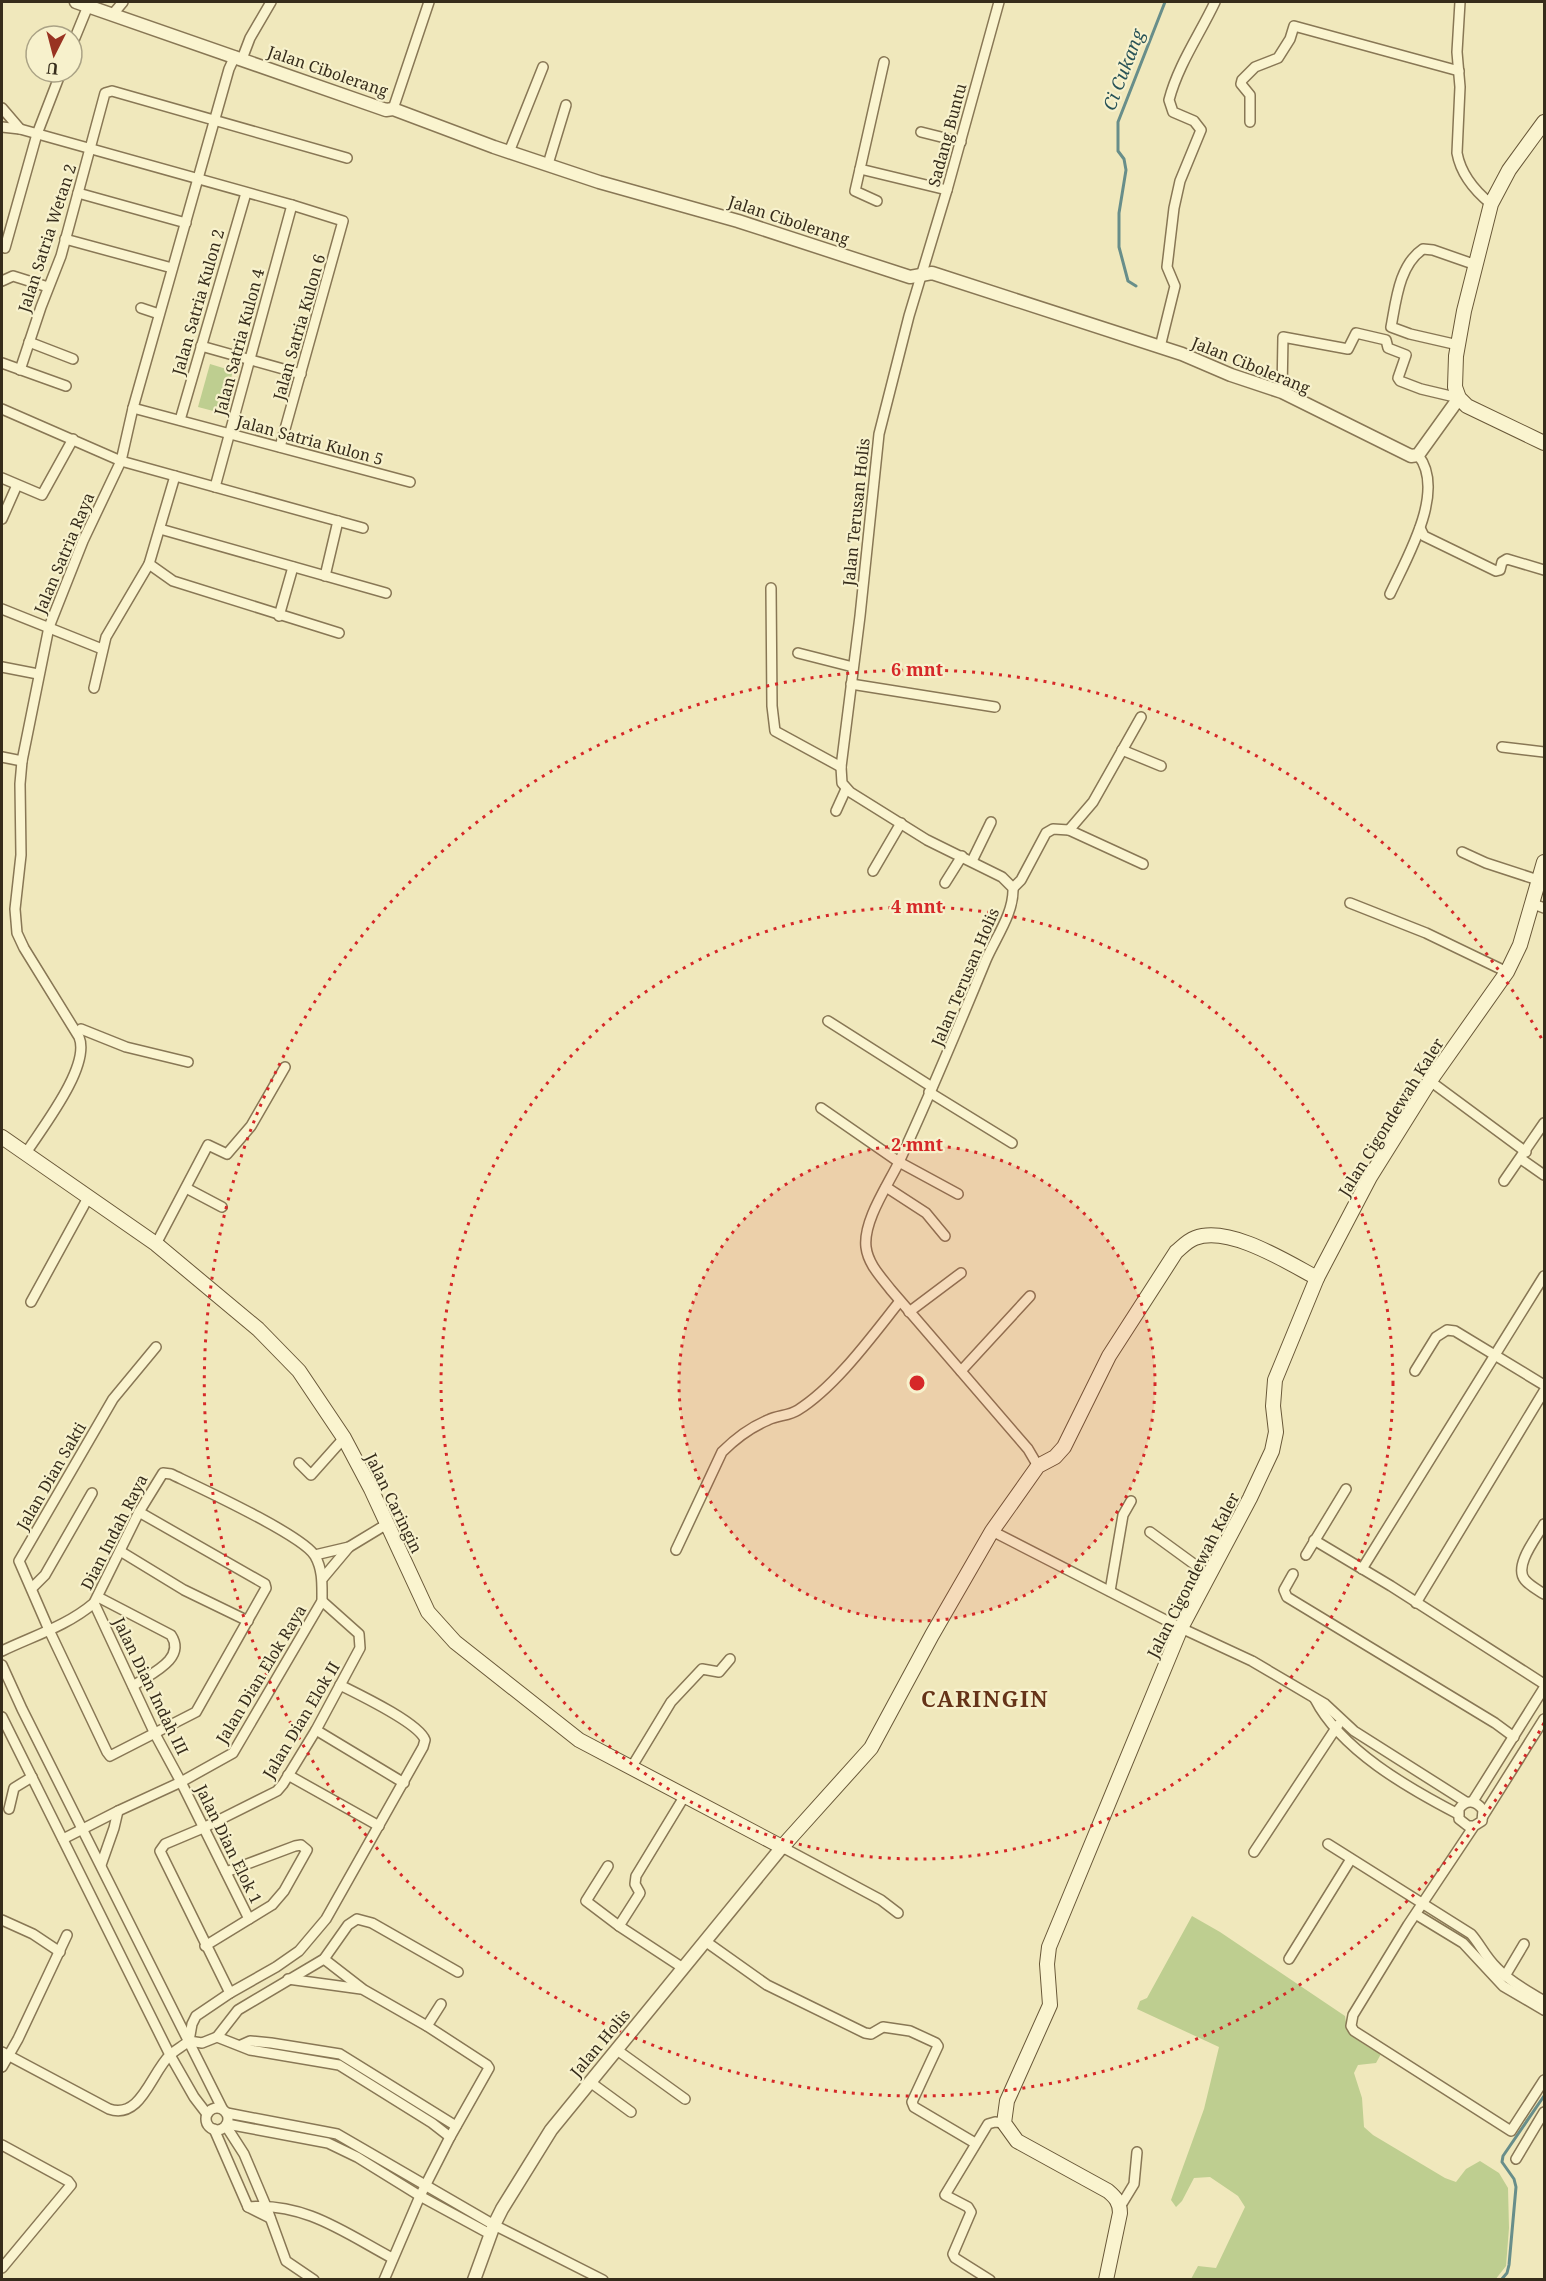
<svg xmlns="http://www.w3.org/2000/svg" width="1546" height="2281" font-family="'Noto Serif',serif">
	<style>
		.green { fill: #bece90 }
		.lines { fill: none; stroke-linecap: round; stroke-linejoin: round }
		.stream { stroke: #688e8a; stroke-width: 3 }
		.minor-casing { stroke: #875; stroke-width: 12 }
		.tertiary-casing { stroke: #875; stroke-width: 15 }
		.secondary-casing { stroke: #695838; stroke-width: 16 }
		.minor { stroke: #faf4cf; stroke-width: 9 }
		.tertiary { stroke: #faf4cf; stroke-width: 12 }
		.secondary { stroke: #faf4cf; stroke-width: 14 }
		.ring { fill: none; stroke: #d62828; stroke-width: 3; stroke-dasharray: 3 6 }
		.labels { text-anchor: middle; stroke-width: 4.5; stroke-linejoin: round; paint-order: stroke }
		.street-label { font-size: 16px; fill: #362c1b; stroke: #f7f1cc }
		.water-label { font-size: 18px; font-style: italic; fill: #295357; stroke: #f7f1cc }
		.district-label { font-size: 22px; font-weight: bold; letter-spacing: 1.5px; fill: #653318; stroke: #f7f1cc }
		.centre { fill: #d62828; stroke: #f7f1cc; stroke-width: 3 }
		.ring-label { font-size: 18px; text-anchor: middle; font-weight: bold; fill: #d62828; stroke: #f7f1cc; stroke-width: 4.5; stroke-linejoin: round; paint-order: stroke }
	</style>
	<rect width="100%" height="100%" fill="#f0e8bc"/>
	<g class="green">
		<polygon points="210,364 233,371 221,413 198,407"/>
		<path d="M1192,1916L1220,1932L1345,2016C1347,2037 1365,2045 1381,2054L1376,2063L1358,2065L1354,2073L1362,2098L1364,2127L1373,2135L1445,2178L1456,2182L1466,2169L1480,2161L1499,2173L1508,2188L1509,2228L1506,2266L1495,2280L1191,2279L1198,2266L1216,2268L1245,2207L1238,2196L1210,2177L1194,2178L1182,2201L1176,2207L1171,2200L1204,2109L1219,2047L1137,2009L1140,2001L1147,1998Z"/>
	</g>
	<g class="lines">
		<g class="stream">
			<polyline points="1136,286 1128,281 1119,247 1119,213 1126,170 1124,159 1118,151 1118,122 1165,2"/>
			<polyline points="1501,2280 1507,2273 1509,2265 1516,2187 1514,2179 1502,2162 1503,2156 1544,2096"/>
		</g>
		<g class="minor-casing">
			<g id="minor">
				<path d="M999,2L947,190L909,316L879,434L860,616L841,767L842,783L850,792L927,840L1002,877L1013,888C1014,913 996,937 986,960C958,1028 930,1095 899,1162C888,1185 863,1221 866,1247C868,1264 881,1277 891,1290L1028,1449L1038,1466"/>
				<path d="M1460,2L1457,52L1460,87L1457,153C1461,175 1475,191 1491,204"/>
				<polyline points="112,15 123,2"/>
				<polyline points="72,45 88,6"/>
				<polyline points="242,59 250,38 271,2"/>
				<polyline points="884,62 860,169 947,190"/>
				<polyline points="2,108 20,129"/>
				<polyline points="393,109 429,2"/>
				<polyline points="1250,122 1250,95 1241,84 1242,80 1255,67 1278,58 1290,39 1294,26 1459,71"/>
				<polyline points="2,127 20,129 292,205 343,221 280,447"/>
				<polyline points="921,132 961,142"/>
				<polyline points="509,152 543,67"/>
				<polyline points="548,164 566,105"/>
				<polyline points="860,169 855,191 877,201"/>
				<polyline points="78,193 186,223"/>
				<polyline points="65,239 172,268"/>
				<polyline points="5,248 37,134 61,72"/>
				<polyline points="2,281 13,276 48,287"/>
				<polyline points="141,308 159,314"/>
				<polyline points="29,342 73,359"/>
				<path d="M1458,345L1410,334L1391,327C1396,301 1399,265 1423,249L1433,250L1476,265"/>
				<polyline points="201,346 301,374"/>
				<path d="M1160,347L1175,286L1167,267L1174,208L1180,181L1201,130L1194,121L1173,112L1169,100C1178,65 1200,34 1215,2"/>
				<polyline points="2,363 66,386"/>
				<polyline points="20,370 41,307 61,256 105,93 112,91 347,158"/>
				<polyline points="1282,392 1283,337 1348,349 1356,333 1386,340 1388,348 1406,355 1398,378 1400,381 1421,389 1459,398"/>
				<polyline points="133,408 410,482"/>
				<polyline points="2,409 121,461 363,528"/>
				<polyline points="180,420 246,193"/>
				<polyline points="2,478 42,495 73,439"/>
				<polyline points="215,487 292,205"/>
				<polyline points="2,519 17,485"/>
				<polyline points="1420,528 1424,536 1496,571 1500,570 1502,562 1507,559 1544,570"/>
				<polyline points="160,529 386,593"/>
				<polyline points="149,564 173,581 339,633"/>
				<polyline points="325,576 338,521"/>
				<polyline points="771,588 772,706 775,731 841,767"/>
				<path d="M1390,594C1406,559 1447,491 1418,455"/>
				<polyline points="2,609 102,649"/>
				<polyline points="279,616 293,567"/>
				<polyline points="798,653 853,667"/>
				<polyline points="2,667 38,674"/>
				<polyline points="851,684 995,707"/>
				<polyline points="94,688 106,637 149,564 175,476"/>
				<polyline points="1502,747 1544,752"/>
				<polyline points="1122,750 1161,766"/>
				<polyline points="2,757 22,761"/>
				<polyline points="836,811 846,789"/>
				<polyline points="1069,830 1093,802 1141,717"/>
				<polyline points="1462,852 1486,863 1538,880"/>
				<polyline points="972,861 991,822"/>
				<polyline points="873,871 901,823"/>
				<polyline points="945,883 962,856"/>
				<polyline points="1013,888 1021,880 1046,833 1053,829 1069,830 1143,864"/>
				<polyline points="1350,903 1426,933 1507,972"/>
				<polyline points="1531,903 1544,908"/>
				<polyline points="828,1021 932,1087"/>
				<polyline points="81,1029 126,1047 188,1062"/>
				<polyline points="1430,1081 1526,1152"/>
				<polyline points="929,1092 1012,1143"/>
				<polyline points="821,1108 899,1162 958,1194"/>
				<path d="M26,1153C42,1128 91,1066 79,1037L24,948L17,933L15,909L21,855L20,784L22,761L49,627L83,541L121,461L133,408L229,69L235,56"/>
				<polyline points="1521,1159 1544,1175"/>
				<polyline points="1504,1181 1544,1123"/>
				<polyline points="886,1187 926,1213 945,1236"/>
				<polyline points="186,1188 222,1207"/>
				<polyline points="156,1244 208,1145 227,1154 251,1126 285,1067"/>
				<polyline points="31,1302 89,1196"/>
				<polyline points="909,1312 961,1273"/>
				<polyline points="961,1371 1030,1296"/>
				<polyline points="1415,1371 1436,1337 1447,1330 1455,1331 1544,1385"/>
				<polyline points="299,1463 311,1475 344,1438"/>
				<polyline points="139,1512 265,1584 266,1588 196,1712 110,1756 107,1752 49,1630 19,1561 113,1399 156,1347"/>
				<path d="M1544,1524C1537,1537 1513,1566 1525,1580C1530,1586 1538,1590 1544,1594"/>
				<polyline points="992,1531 1181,1628 1252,1661 1325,1704 1354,1731 1466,1802"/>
				<polyline points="1150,1532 1209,1575"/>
				<polyline points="1314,1540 1391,1586 1544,1684"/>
				<path d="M676,1550L722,1452C735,1439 751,1427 768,1420C778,1415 789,1416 798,1410C836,1386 872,1336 900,1301"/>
				<polyline points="120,1551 184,1590 248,1621"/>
				<polyline points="315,1555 349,1547 387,1524"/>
				<polyline points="1306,1555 1346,1489"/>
				<polyline points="1362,1569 1544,1276"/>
				<polyline points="1293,1574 1284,1590 1287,1597 1495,1723 1514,1737"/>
				<polyline points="323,1578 349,1547"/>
				<polyline points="32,1588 45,1575 92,1493"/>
				<polyline points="1110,1591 1123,1515 1131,1501"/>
				<path d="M98,1597L171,1635C187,1659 150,1674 133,1686"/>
				<polyline points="94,1603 155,1734 181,1782 249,1919"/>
				<polyline points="1416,1603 1544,1391"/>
				<path d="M2,1651C33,1636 67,1626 94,1603L139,1512L163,1473L171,1474C198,1487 303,1535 315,1556C323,1570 322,1585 322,1601L233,1753L181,1782L118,1811L63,1839"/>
				<polyline points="2,1665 22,1709 222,2108"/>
				<path d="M1315,1699C1341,1750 1408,1788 1458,1814"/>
				<polyline points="2,1717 170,2055 194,2097 207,2114"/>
				<polyline points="316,1730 404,1783"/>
				<polyline points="631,1768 671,1702 702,1669 719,1672 730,1659"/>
				<polyline points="288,1775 379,1826"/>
				<polyline points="1473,1801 1544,1688"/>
				<polyline points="9,1809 14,1788 32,1777"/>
				<polyline points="1483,1816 1544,1719"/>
				<path d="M1474,1826H1468L1459,1819V1809C1466,1799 1476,1800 1483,1810L1482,1821L1474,1826L1408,1925L1353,2015L1351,2026L1354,2031L1511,2131L1544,2080"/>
				<path d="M1328,1844L1471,1934C1480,1944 1486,1958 1497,1968C1510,1982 1528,1991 1544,2001"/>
				<polyline points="782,1847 881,1900 898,1913"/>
				<polyline points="1254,1852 1338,1725"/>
				<polyline points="101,1865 114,1828 118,1811"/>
				<polyline points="608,1866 586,1901 619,1926 683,1968"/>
				<polyline points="1417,1915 1463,1943 1503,1986 1544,2010"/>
				<polyline points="2,1920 33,1934 60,1952"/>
				<polyline points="619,1926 640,1893 635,1884 636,1876 684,1797"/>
				<polyline points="705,1941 767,1985 865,2033 871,2034 883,2027 910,2031 936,2043 938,2046 912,2102 914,2107 975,2143"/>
				<polyline points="205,1946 272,1905 284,1891 307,1850 301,1845 295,1846 226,1872"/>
				<polyline points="324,1959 364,1990 427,2026 487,2065 489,2068 450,2137 420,2196 384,2280"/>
				<polyline points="1289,1959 1351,1859"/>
				<polyline points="1505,1976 1524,1944"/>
				<polyline points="288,1979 361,1989"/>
				<polyline points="230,1993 160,1851 165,1844 203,1828 277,1791 283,1784 316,1730 360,1648 359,1634 322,1601"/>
				<polyline points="427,2026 441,2004"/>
				<polyline points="217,2037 238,2010 324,1959 348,1925 357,1919 372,1923 458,1972"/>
				<path d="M189,2041L192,2024L196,2016L230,1993L276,1967L299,1951L326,1919L423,1747L425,1740C419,1723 358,1694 340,1685"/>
				<polyline points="189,2041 202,2043 217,2037 250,2050 339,2065 432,2123 450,2137"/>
				<polyline points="241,2045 250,2041 271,2043 340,2054 456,2126"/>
				<polyline points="617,2050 685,2099"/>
				<path d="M2,2052L109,2109C141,2120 151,2073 170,2055C175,2050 183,2046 189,2041"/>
				<polyline points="2,2067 18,2039 67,1935"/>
				<polyline points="590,2082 631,2112"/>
				<circle cx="217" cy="2119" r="11"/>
				<polyline points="227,2113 337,2134 494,2225 603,2280"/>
				<polyline points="227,2124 328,2143 357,2157 420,2196 490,2234"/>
				<polyline points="226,2126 244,2154 266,2206 286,2261 314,2280"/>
				<polyline points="214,2129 248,2207 270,2218"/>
				<polyline points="2,2145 68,2181 71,2185 2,2268"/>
				<polyline points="1516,2159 1544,2112"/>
				<path d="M248,2207C305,2202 345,2233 392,2258"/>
				<polyline points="1120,2207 1134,2184 1137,2152"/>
				<polyline points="990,2280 955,2258 953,2254 971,2212 968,2207 945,2195 988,2124 995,2122 1004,2123"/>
			</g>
		</g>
		<g class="tertiary-casing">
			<g id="tertiary">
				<polyline points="76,2 386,110 393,109 494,147 599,182 738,221 910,277 932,273 1182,354 1231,375 1282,392 1411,456 1418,455 1459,398"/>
				<polyline points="474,2280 494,2225 502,2209 551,2130 782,1847"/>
			</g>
		</g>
		<g class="secondary-casing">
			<g id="secondary">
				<polyline points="1544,122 1509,170 1491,204 1464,311 1456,356 1455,387 1459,398 1467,406 1544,443"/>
				<path d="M2,1137L156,1244L258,1329L299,1371L344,1438L371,1489L428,1612L455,1642L579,1740L782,1847L871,1748L932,1635L992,1531L1038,1466L1055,1457L1064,1447L1109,1356L1176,1252C1182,1247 1187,1241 1195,1238C1229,1225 1287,1262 1317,1278"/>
				<path d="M1106,2280L1120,2213C1120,2202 1115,2197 1108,2191L1017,2141L1004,2123L1007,2101L1050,2005L1047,1964L1049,1947L1181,1628L1250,1498L1272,1451L1276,1432L1273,1406L1275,1380L1317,1278L1370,1177L1430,1081L1507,972L1520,945L1544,862"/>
			</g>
		</g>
		<use href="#minor" class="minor"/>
		<use href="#tertiary" class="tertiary"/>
		<use href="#secondary" class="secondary"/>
	</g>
	<circle cx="917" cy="1383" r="238" fill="#d62828" fill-opacity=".12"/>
	<g class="ring">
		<circle cx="917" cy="1383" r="238"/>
		<circle cx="917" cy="1383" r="476"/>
		<path d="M1544 1723A713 713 0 1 1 1544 1043"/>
	</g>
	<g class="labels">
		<g class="street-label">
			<text transform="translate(328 71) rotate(19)" y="6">Jalan Cibolerang</text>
			<text transform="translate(947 135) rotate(-75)" y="6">Sadang Buntu</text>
			<text transform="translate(789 220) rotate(18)" y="6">Jalan Cibolerang</text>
			<text transform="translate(47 238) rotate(-72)" y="6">Jalan Satria Wetan 2</text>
			<text transform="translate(198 302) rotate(-74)" y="6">Jalan Satria Kulon 2</text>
			<text transform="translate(299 327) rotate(-74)" y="6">Jalan Satria Kulon 6</text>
			<text transform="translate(239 342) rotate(-75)" y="6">Jalan Satria Kulon 4</text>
			<text transform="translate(1251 365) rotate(22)" y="6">Jalan Cibolerang</text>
			<text transform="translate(310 440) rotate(15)" y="6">Jalan Satria Kulon 5</text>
			<text transform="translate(856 512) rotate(-84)" y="6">Jalan Terusan Holis</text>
			<text transform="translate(64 553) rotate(-67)" y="6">Jalan Satria Raya</text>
			<text transform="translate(965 977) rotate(-67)" y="6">Jalan Terusan Holis</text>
			<text transform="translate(1391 1117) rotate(-58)" y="6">Jalan Cigondewah Kaler</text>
			<text transform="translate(51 1476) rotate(-60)" y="6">Jalan Dian Sakti</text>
			<text transform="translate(394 1503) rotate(64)" y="6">Jalan Caringin</text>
			<text transform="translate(114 1532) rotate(-63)" y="6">Dian Indah Raya</text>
			<text transform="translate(1193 1575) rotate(-63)" y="6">Jalan Cigondewah Kaler</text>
			<text transform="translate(261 1674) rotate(-59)" y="6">Jalan Dian Elok Raya</text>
			<text transform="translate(151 1686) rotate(64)" y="6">Jalan Dian Indah III</text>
			<text transform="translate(301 1720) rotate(-59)" y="6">Jalan Dian Elok II</text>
			<text transform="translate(229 1844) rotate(64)" y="6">Jalan Dian Elok 1</text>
			<text transform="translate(600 2043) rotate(-50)" y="6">Jalan Holis</text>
		</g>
		<g class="water-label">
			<text transform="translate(1124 70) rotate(-69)" y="6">Ci Cukang</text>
		</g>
		<g class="district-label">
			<text x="985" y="1707">CARINGIN</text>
		</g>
	</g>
	<circle cx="917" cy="1383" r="9" class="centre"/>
	<g class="ring-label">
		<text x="917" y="676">6 mnt</text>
		<text x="917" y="913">4 mnt</text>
		<text x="917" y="1151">2 mnt</text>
	</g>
	<rect width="1546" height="2281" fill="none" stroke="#362c1b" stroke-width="6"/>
	<g transform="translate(54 54) rotate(186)"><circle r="28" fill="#f7f1cc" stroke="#aaa285" stroke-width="1.5"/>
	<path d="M0-4.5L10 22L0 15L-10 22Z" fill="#993322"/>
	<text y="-9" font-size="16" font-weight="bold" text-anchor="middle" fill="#362c1b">U</text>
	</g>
</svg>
